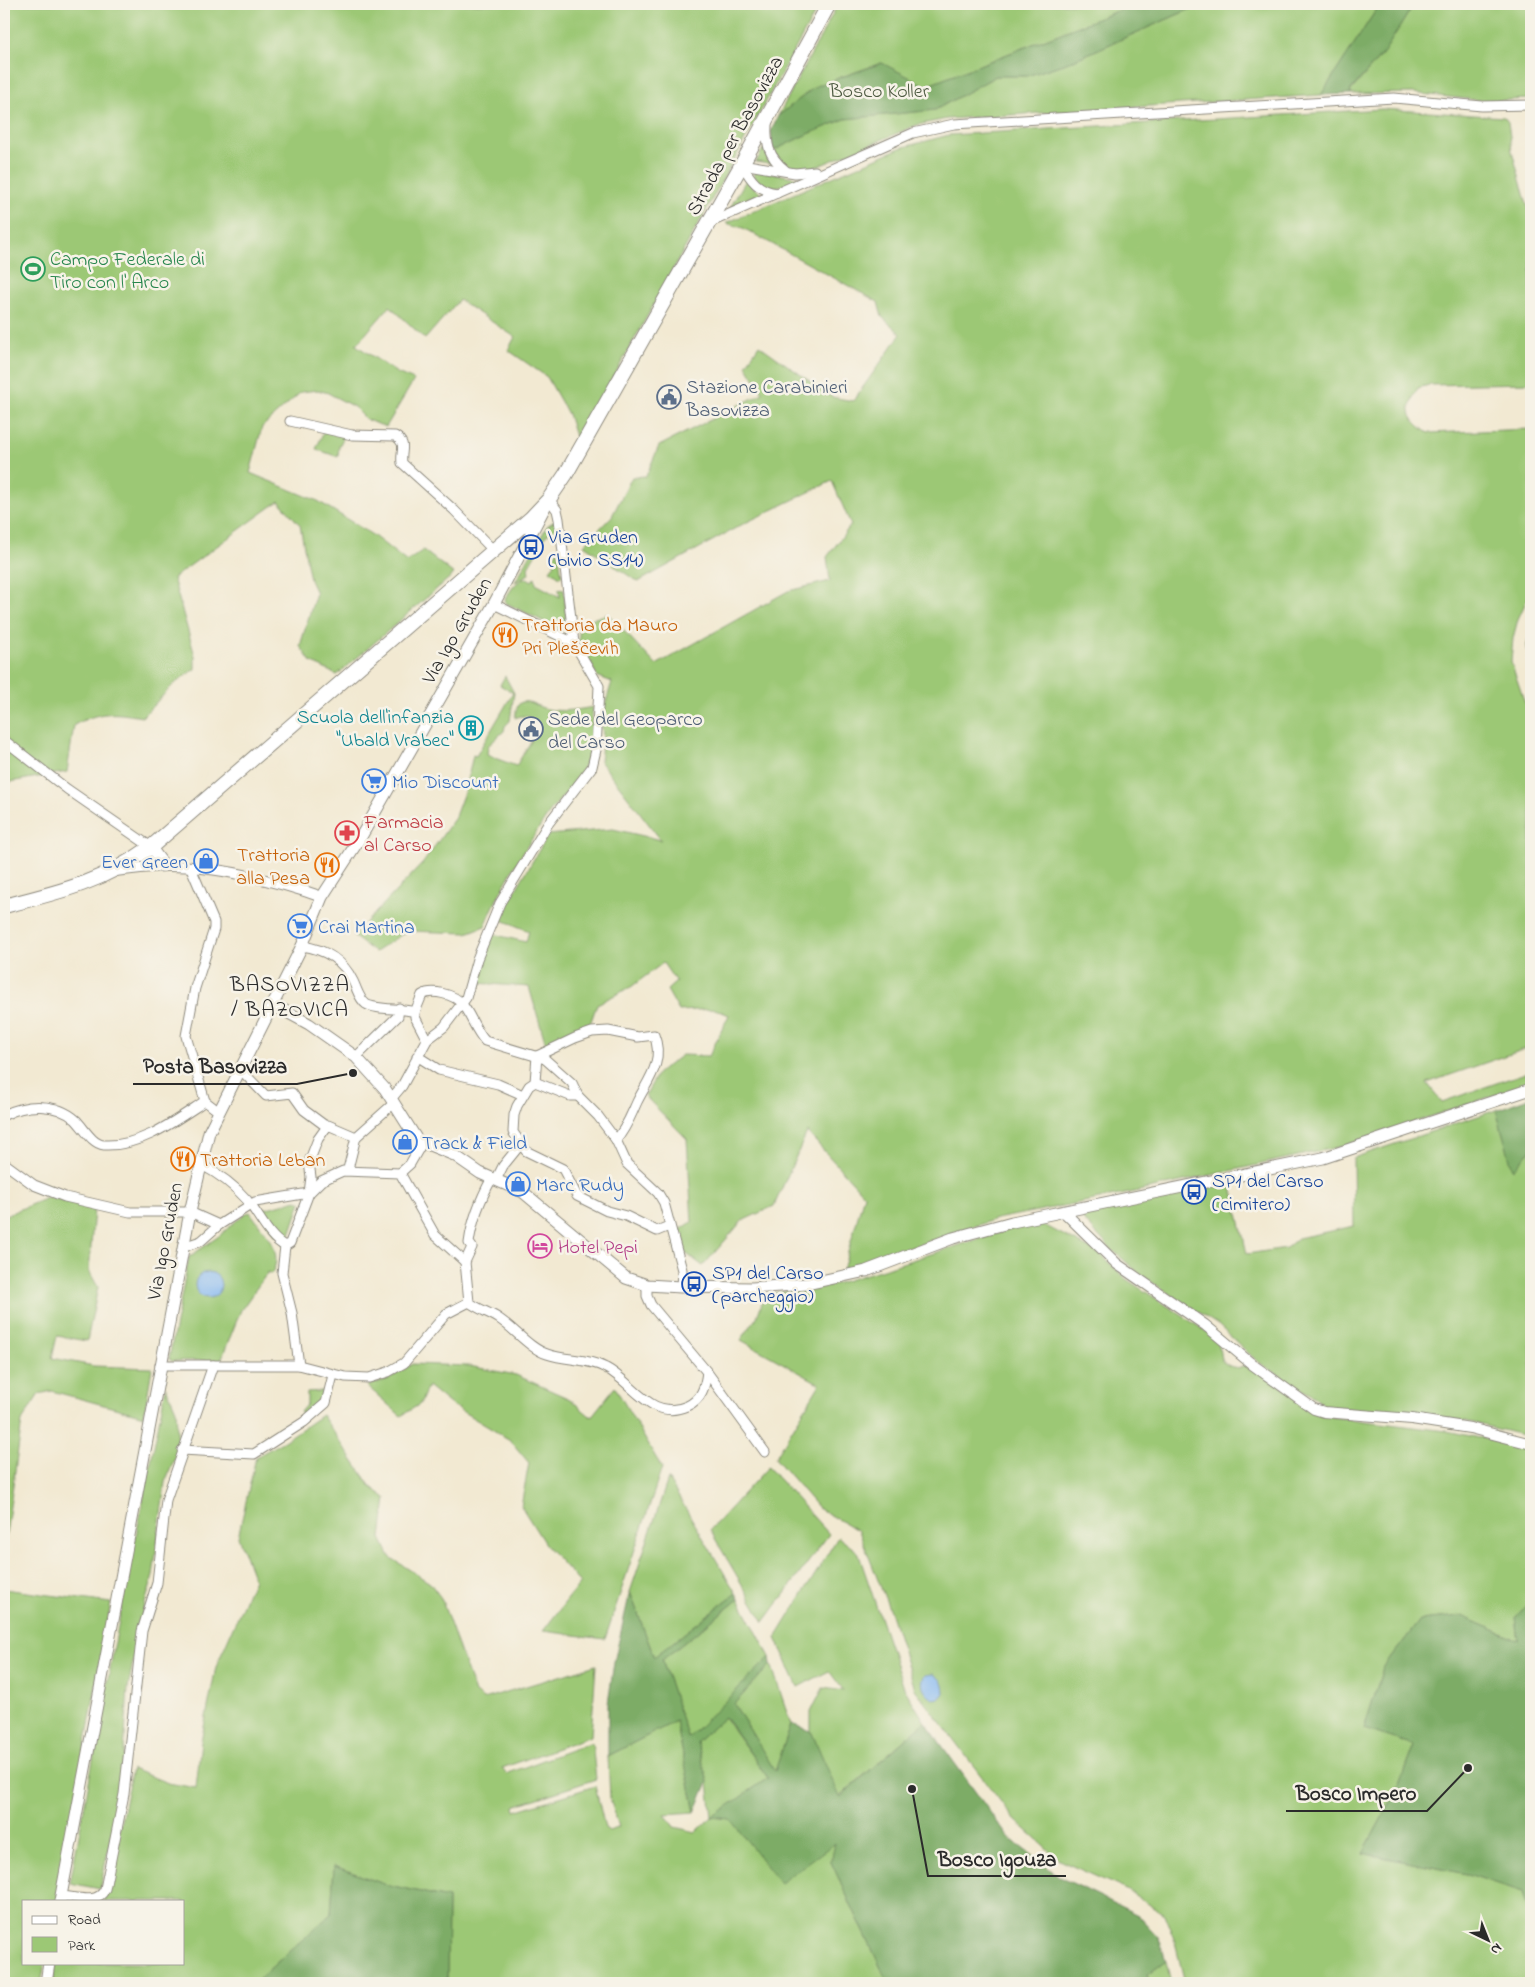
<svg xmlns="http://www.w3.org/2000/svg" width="1535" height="1987" font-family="'Indie Flower',sans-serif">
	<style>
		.green { fill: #9cc875; stroke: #647a50 }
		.forest { fill: #7dac66; stroke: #546c48 }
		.water { fill: #84b8f2; stroke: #58728e }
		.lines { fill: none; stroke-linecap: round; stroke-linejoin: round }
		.minor-casing { stroke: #8e8a7e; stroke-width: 11 }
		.tertiary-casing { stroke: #8e8a7e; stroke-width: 12 }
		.secondary-casing { stroke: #8e8a7e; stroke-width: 13 }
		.primary-casing { stroke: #8e8a7e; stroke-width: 16 }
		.minor { stroke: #fff; stroke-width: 9 }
		.tertiary { stroke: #fff; stroke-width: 10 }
		.secondary { stroke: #fff; stroke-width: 11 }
		.primary { stroke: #fff; stroke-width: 14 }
		.labels { text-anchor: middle; stroke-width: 5; stroke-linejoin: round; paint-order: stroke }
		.park-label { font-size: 20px; fill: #4d5a41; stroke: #f7f3e8 }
		.street-label { font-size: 20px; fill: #2b2b2b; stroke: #f7f3e8 }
		.leisure-label { font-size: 20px; fill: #27864d; stroke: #f7f3e8; text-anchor: start }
		.service-label { font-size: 20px; fill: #4e5e75; stroke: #f7f3e8; text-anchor: start }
		.transit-label { font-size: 20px; fill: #164399; stroke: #f7f3e8; text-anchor: start }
		.food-label { font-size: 20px; fill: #c56008; stroke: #f7f3e8; text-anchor: start }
		.culture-label { font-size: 20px; fill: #0d838f; stroke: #f7f3e8; text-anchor: end }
		.shop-label { font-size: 20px; fill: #366cbe; stroke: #f7f3e8; text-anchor: start }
		.health-label { font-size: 20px; fill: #be3a42; stroke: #f7f3e8; text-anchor: start }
		.hotel-label { font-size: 20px; fill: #b23c85; stroke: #f7f3e8; text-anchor: start }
		.quarter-label { font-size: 22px; letter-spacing: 1px; fill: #2b2b2b; stroke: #f7f3e8 }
		.leader { fill: none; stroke: #2b2b2b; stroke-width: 2 }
		.callout-dot { fill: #2b2b2b; stroke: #f7f3e8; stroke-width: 2 }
		.callout-label { font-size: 21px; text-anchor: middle; font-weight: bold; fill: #2b2b2b; stroke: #f7f3e8; stroke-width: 5; stroke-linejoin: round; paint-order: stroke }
	</style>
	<rect width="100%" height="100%" fill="#f7f3e8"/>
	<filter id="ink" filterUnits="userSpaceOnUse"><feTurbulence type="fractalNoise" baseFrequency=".02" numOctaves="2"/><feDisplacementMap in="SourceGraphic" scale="10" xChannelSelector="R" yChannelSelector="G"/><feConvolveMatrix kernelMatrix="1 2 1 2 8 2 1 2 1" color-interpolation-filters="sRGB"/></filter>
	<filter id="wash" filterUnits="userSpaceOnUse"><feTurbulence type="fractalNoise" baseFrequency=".0096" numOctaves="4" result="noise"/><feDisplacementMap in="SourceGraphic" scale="20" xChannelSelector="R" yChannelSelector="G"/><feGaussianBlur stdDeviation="1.12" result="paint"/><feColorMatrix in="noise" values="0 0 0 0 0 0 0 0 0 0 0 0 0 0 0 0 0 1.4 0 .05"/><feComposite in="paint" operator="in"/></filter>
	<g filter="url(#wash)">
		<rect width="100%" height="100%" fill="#f2e9d2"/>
		<g class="green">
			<path d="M4,4H820L577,443L568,414L547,377L508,350L515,337L459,300L425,339L390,306L356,345L397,373L414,380L386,427L367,420L354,407L328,393L318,390L301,392L262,427L250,473L318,501L374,536L407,562L423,550L454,574L337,675L311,662L300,646L316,593L310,580L300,525L279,501L173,578L195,656V669L174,684L142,717C113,712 100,711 74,725L67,772L4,783Z"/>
			<polygon points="838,4 1135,4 926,86 881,63 816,86 778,116"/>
			<polygon points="1202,4 1380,4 1321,95 947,119 917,125 816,167 794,169 783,164 773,151 801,137 845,119 935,110 996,76 1027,76 1069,62"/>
			<polygon points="1414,4 1531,4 1531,99 1485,101 1412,93 1352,94 1350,92 1384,52"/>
			<path d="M1382,109L1504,117L1508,122L1512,151L1531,219V381L1529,383L1429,385L1418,388C1405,410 1407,418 1428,433L1531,429V521L1529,525L1531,591L1518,619L1513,638L1511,662L1531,721V1047L1427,1083L1442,1102L1531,1071V1083L1343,1146L1130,1193L996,1219L843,1270L864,1195L807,1132L774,1206L742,1221L703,1266L684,1252L678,1231L692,1222L687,1139L645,1096L658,1073L682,1055L709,1056L729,1015L715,1009L679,1011L667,990L676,982L663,963L631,987L597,1004L588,1030L547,1048L529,987L476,983L492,934L526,942L529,931L502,920L505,908L548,835L613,829L661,840L600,761L603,736L601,718L612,682L597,676L579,642V623L608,614L656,665L788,591L830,581L827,557L851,525L832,481L743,524L638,582L584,545L612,516L632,477L646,476L659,446L763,393L746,365L759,345L832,397L853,401L901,334L882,317L878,302L743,228L726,223L900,148L949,135Z"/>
			<polygon points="763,149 771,163 770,164 756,162"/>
			<path d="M756,170L798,178V180C780,187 767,192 753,175Z"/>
			<polygon points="746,180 762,195 731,208 731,206"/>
			<polygon points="325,429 345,435 339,446 338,457 316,449"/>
			<polygon points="556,520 557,533 547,534 528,567 529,574 515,582 547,526"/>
			<polygon points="558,550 562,576 560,577 550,570 555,564 551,557"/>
			<path d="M535,577L536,584L560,597L559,589L564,590L567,633L506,603L505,599C511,590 516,580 527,578L532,581Z"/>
			<path d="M505,676L514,693L510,721L505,726L504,731L488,746L487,755L516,766L538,730C537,718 526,713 515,718C516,713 516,706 520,703C528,698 539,708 547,709C561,712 578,710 593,707C591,719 593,733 591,745C587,773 563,794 547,816C524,850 500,888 485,926L467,933L407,931L375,952L353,936L423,863L454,819L466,787L473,755L476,756L513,693L500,685Z"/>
			<polygon points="1496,1110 1513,1169 1531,1149 1531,1437 1465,1421 1403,1413 1323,1407 1315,1397 1258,1362 1218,1325 1141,1275 1109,1247 1078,1214 1231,1182 1247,1254 1286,1248 1298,1238 1354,1226 1353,1158"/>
			<polygon points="49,1197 94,1209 89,1271 98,1287 87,1341 57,1336 52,1358 94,1366 152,1368 144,1416 52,1391 39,1394 22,1421 4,1549 4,1216"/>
			<polygon points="297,1200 301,1202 289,1237 275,1235 260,1210"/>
			<path d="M250,1212C263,1231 286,1252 271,1274L268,1272L241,1310L221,1360L172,1361L169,1359L189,1257L219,1236L244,1214Z"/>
			<path d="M1040,1223L1100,1254L1126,1279L1218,1339L1221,1360C1230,1368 1236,1369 1248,1366L1331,1417L1447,1431L1531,1449V1600L1515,1618L1518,1640L1462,1616L1420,1620L1383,1668L1364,1729L1414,1745L1397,1790L1363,1853L1471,1875L1523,1892L1531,1919V1983H1185L1174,1939L1164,1914L1127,1890L1061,1861L1014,1819L915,1689L890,1611L859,1531L818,1508L775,1458L820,1384L741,1340L757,1317L765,1294L835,1284L1011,1229Z"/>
			<polygon points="412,1364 469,1366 516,1375 570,1399 591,1417 615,1387 662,1468 605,1639 543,1631 580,1583 545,1544 521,1506 529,1463 510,1440 450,1404 428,1386 420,1404 401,1416 367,1386 389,1379"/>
			<polygon points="166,1387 176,1410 178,1451 165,1482 153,1576 143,1610 128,1688 122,1783 100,1889 70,1883 122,1605"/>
			<polygon points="322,1391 323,1400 304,1416 300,1412 307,1404 307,1392"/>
			<polygon points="322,1415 371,1487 386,1498 381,1538 390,1557 430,1583 441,1598 475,1693 483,1699 596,1665 591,1736 502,1768 506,1774 592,1742 596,1779 514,1806 515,1811 595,1786 605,1828 609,1831 619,1827 610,1799 608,1756 676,1721 695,1812 665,1814 674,1827 696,1832 712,1817 708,1782 697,1742 724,1717 768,1778 713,1817 730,1819 752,1844 836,1842 831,1862 888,1983 447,1983 448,1898 384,1884 334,1866 331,1914 254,1983 53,1983 56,1963 184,1963 184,1901 104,1901 132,1769 168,1783 196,1788 201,1742 216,1667 254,1579 238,1537 256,1457 284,1441"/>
			<polygon points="768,1467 829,1534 764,1622 710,1530"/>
			<polygon points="668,1479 736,1593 654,1657 630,1592"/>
			<polygon points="838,1537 858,1552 904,1688 925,1722 839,1797 811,1731 811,1712 823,1688 844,1691 829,1671 798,1687 776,1638"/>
			<polygon points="4,1589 111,1603 57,1901 24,1901 24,1963 45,1963 41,1983 4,1983"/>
			<polygon points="739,1599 770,1657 688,1739 662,1660"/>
			<polygon points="771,1664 791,1724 775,1772 734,1704"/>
			<polygon points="1166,1961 1171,1983 1150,1983 1147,1975"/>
		</g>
		<g class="forest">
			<polygon points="1135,4 1202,4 1069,62 1027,76 996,76 935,110 845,119 801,137 773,151 771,131 778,116 816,86 882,63 926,86"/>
			<polygon points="1380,4 1414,4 1384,52 1350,91 1352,94 1321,95"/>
			<polygon points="1531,627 1531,684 1527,645"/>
			<polygon points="1531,1097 1531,1149 1513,1170 1496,1110"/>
			<polygon points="630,1592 654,1657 736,1593 739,1599 662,1660 688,1738 770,1657 771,1664 734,1704 775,1771 791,1724 811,1731 840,1797 925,1722 1008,1837 1060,1877 1138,1915 1159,1938 1166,1961 1147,1975 1150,1983 888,1983 831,1862 835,1843 780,1883 730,1819 712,1817 768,1778 725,1717 697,1742 708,1782 695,1812 676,1721 608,1756 608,1704 614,1662"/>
			<polygon points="1531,1600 1531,1919 1523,1892 1471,1875 1363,1853 1397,1790 1414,1745 1364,1729 1383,1668 1420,1620 1462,1616 1518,1640 1515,1618"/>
			<polygon points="334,1866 384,1884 448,1898 447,1983 254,1983 331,1914"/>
		</g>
		<g class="water">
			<circle cx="208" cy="1285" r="13"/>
			<path d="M933,1674C942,1679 943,1683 944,1693L940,1698L933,1699C924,1693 919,1685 925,1675Z"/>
		</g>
	</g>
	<g filter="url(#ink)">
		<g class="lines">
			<g class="minor-casing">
				<g id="minor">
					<path d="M767,123C766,144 768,156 785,170"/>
					<polyline points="742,164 795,173 815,171"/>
					<path d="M742,164C751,181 758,190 777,193"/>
					<polyline points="709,223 913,133 954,124 1394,98 1482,106 1531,105"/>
					<path d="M290,421L352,435L395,436C408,444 400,451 402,463L454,510L494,551"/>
					<polyline points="494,604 574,643"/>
					<polyline points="4,740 67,789 151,847"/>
					<polyline points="191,868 214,922 214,929 195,988 186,1036 205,1101 218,1111"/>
					<path d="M302,946C324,949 343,960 353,981C357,989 359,999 366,1004C375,1010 403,1008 415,1012L422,995C432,989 454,994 462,1004C471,1015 475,1030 485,1041L545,1059L572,1083L578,1096L598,1116L616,1140L627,1164L658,1193L664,1203L682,1270L681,1287"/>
					<polyline points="415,1012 415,1017 427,1040"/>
					<polyline points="417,1056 439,1070 498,1084 523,1095"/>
					<polyline points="537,1056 535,1082 529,1086 517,1106 514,1115 513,1132 526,1151 563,1169 577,1196 607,1211 626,1216 657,1231 669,1226"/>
					<path d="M537,1056L575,1038L592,1032L608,1031L638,1037L654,1035C665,1062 647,1081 637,1102C631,1115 626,1129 616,1140"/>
					<polyline points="356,1057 398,1016 399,1008"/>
					<polyline points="239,1068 266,1096 292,1093 304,1110 327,1127"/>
					<polyline points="535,1082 570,1096 578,1096"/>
					<polyline points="391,1099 402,1086 427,1040 444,1027 466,998 477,959 500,903 548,824 592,767 596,750 599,686 574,643 559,519 557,510 549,499"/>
					<path d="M4,1115C26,1104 56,1102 76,1120C84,1128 92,1144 104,1145C141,1147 176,1120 205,1101"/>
					<polyline points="4,1163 34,1185 65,1197 130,1212 190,1212 219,1225 255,1202 309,1193 321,1181 343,1171 400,1173 435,1235 465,1262"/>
					<path d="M200,1164C217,1173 235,1186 247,1200C259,1215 269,1238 285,1246L282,1273L292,1313L299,1365"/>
					<polyline points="348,1169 356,1137 393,1104"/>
					<polyline points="400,1173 410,1164 422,1143"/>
					<path d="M492,1178C481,1198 472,1220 469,1243L472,1247L465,1262L469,1302C478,1309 488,1312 498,1318C515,1329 529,1348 547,1354C567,1361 588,1358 606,1368C633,1382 651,1422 687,1406C702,1399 705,1387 707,1372"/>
					<polyline points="496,1180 503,1166 520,1145"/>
					<polyline points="285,1246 290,1243 309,1193 311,1177 309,1162 318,1139 328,1125 356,1137"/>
					<polyline points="183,1247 201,1241 219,1225"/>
					<polyline points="647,1285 647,1296 651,1305 707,1372 765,1452"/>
					<polyline points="160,1365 299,1365 345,1377 369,1378 388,1372 404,1363 446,1314 469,1302"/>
					<polyline points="182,1450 254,1454 304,1422 326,1403 333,1375"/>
					<path d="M61,1896C76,1897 98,1905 105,1889L124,1794L142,1631L157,1583L166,1500L213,1365"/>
				</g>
			</g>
			<g class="tertiary-casing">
				<g id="tertiary">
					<polyline points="151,847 165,866"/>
					<path d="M115,871C131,869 148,867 165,866C212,865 278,881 322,897"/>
					<polyline points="1064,1212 1117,1264 1205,1325 1253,1365 1314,1409 1324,1412 1412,1419 1470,1428 1531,1444"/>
				</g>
			</g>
			<g class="secondary-casing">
				<g id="secondary">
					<polyline points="274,1005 309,1024 356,1057 385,1089 417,1140 454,1155 480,1173 523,1192 626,1278 647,1285 681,1287 752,1288 807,1284 866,1271 953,1238 1012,1222 1323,1158 1531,1089"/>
					<polyline points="60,1901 190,1212 209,1132 302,946 322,897 362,835 494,604 546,505"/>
					<polyline points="46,1983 49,1963"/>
				</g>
			</g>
			<g class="primary-casing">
				<path id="primary" d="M4,906C60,892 103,882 151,847L531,518L549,499L566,474L742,164L829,4"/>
			</g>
			<use href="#minor" class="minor"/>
			<use href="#tertiary" class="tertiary"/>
			<use href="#secondary" class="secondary"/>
			<use href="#primary" class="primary"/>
		</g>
	</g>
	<defs>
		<g id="stadium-ring" transform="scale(1.25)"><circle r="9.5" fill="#f7f3e8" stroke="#2e9e5b" stroke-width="1.5"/><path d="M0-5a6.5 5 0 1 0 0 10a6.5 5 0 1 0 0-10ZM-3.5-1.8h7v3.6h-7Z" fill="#2e9e5b"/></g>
		<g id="civic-ring" transform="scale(1.25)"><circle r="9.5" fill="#f7f3e8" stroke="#5c6f8a" stroke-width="1.5"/><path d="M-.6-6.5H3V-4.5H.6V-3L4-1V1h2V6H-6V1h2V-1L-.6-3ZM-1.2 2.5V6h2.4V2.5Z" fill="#5c6f8a"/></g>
		<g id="bus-ring" transform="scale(1.25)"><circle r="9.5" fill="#f7f3e8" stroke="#1a4fb4" stroke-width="1.5"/><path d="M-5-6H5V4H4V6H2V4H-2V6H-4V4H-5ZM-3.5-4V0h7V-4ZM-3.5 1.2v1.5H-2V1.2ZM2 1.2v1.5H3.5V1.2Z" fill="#1a4fb4"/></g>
		<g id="restaurant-ring" transform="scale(1.25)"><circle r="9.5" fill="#f7f3e8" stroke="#e8710a" stroke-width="1.5"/><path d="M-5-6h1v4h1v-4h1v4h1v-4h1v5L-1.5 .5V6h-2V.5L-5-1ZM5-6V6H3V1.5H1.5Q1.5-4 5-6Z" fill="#e8710a"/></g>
		<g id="building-ring" transform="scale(1.25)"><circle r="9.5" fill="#f7f3e8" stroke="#0f9aa8" stroke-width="1.5"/><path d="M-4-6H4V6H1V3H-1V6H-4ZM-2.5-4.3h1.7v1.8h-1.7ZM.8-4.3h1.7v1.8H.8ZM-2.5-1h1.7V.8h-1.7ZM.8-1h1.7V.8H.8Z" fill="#0f9aa8"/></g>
		<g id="supermarket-ring" transform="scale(1.25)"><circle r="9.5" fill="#f7f3e8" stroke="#3f7fe0" stroke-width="1.5"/><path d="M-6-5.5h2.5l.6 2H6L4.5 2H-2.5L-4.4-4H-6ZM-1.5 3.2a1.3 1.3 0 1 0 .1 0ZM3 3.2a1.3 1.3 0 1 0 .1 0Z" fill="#3f7fe0"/></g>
		<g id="pharmacy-ring" transform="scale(1.25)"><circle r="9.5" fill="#f7f3e8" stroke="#e0444e" stroke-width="1.5"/><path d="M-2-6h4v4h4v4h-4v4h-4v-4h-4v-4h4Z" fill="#e0444e"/></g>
		<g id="shop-ring" transform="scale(1.25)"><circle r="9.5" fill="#f7f3e8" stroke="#3f7fe0" stroke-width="1.5"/><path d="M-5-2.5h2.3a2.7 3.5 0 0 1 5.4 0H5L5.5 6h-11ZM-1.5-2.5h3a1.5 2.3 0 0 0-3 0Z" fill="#3f7fe0"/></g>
		<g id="hotel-ring" transform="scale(1.25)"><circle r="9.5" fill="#f7f3e8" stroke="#d1479c" stroke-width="1.5"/><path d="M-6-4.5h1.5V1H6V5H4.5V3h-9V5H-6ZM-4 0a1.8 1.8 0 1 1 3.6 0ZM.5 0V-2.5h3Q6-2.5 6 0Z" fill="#d1479c"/></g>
	</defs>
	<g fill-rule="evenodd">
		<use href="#stadium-ring" x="33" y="269"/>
		<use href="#civic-ring" x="669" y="397"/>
		<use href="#bus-ring" x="531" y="547"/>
		<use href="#restaurant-ring" x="505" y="635"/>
		<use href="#building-ring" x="471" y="728"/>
		<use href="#civic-ring" x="531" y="729"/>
		<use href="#supermarket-ring" x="374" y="781"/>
		<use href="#pharmacy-ring" x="347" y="833"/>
		<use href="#shop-ring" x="206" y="861"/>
		<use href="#restaurant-ring" x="327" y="865"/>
		<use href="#supermarket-ring" x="300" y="926"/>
		<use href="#shop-ring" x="405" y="1142"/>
		<use href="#restaurant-ring" x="183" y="1159"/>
		<use href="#shop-ring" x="518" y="1184"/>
		<use href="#bus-ring" x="1194" y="1192"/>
		<use href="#hotel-ring" x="540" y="1246"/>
		<use href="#bus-ring" x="694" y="1284"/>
	</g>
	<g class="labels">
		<g class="park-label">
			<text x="879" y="97">Bosco Koller</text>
		</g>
		<g class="street-label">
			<text transform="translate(734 135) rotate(-61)" y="7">Strada per Basovizza</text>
			<text transform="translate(456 630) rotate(-60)" y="7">Via Igo Gruden</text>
			<text transform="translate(164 1241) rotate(-79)" y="7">Via Igo Gruden</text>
		</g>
		<g class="leisure-label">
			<text x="50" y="265">Campo Federale di<tspan x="50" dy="23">Tiro con l' Arco</tspan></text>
		</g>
		<g class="service-label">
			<text x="686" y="393">Stazione Carabinieri<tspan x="686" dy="23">Basovizza</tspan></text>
			<text x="548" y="725">Sede del Geoparco<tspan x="548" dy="23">del Carso</tspan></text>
		</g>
		<g class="transit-label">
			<text x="548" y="543">Via Gruden<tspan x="548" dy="23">(bivio SS14)</tspan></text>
			<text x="1212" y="1187">SP1 del Carso<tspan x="1212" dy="23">(cimitero)</tspan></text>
			<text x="712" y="1279">SP1 del Carso<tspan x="712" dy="23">(parcheggio)</tspan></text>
		</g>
		<g class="food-label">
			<text x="522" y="631">Trattoria da Mauro<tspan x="522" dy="23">Pri Pleščevih</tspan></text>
			<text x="310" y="861" text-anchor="end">Trattoria<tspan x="310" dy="23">alla Pesa</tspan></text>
			<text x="200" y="1166">Trattoria Leban</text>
		</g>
		<g class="culture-label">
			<text x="454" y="723">Scuola dell'infanzia<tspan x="454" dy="23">"Ubald Vrabec"</tspan></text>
		</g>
		<g class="shop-label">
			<text x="392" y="788">Mio Discount</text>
			<text x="188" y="868" text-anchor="end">Ever Green</text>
			<text x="318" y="933">Crai Martina</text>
			<text x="422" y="1149">Track &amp; Field</text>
			<text x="536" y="1191">Marc Rudy</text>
		</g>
		<g class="health-label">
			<text x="364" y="828">Farmacia<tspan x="364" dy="23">al Carso</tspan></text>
		</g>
		<g class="hotel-label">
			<text x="558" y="1253">Hotel Pepi</text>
		</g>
		<g class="quarter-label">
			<text x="290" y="991">BASOVIZZA<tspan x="290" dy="25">/ BAZOVICA</tspan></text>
		</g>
	</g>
	<path class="leader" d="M353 1073L297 1084H133M1468 1768L1427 1811H1286M912 1789L928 1876H1066"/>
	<g class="callout-dot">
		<circle cx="353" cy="1073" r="5"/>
		<circle cx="1468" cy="1768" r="5"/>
		<circle cx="912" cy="1789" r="5"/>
	</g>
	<g class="callout-label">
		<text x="215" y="1073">Posta Basovizza</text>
		<text x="1356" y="1800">Bosco Impero</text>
		<text x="997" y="1866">Bosco Igouza</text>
	</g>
	<rect width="1535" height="1987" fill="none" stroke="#f7f3e8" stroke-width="20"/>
	<rect x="22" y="1900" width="162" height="65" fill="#f7f3e8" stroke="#a5a39c"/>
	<rect x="32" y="1916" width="25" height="8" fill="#ffffff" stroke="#a5a39c"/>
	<text x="68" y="1924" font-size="15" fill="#2b2b2b">Road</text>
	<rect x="32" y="1937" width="25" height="15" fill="#9cc875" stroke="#a5a39c"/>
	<text x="68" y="1950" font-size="15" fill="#2b2b2b">Park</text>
	<g transform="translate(1488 1940) rotate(137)" stroke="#f7f3e8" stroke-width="4" paint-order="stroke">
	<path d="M0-4L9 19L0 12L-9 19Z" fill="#2b2b2b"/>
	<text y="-8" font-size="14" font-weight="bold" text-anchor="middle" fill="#2b2b2b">N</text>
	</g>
</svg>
